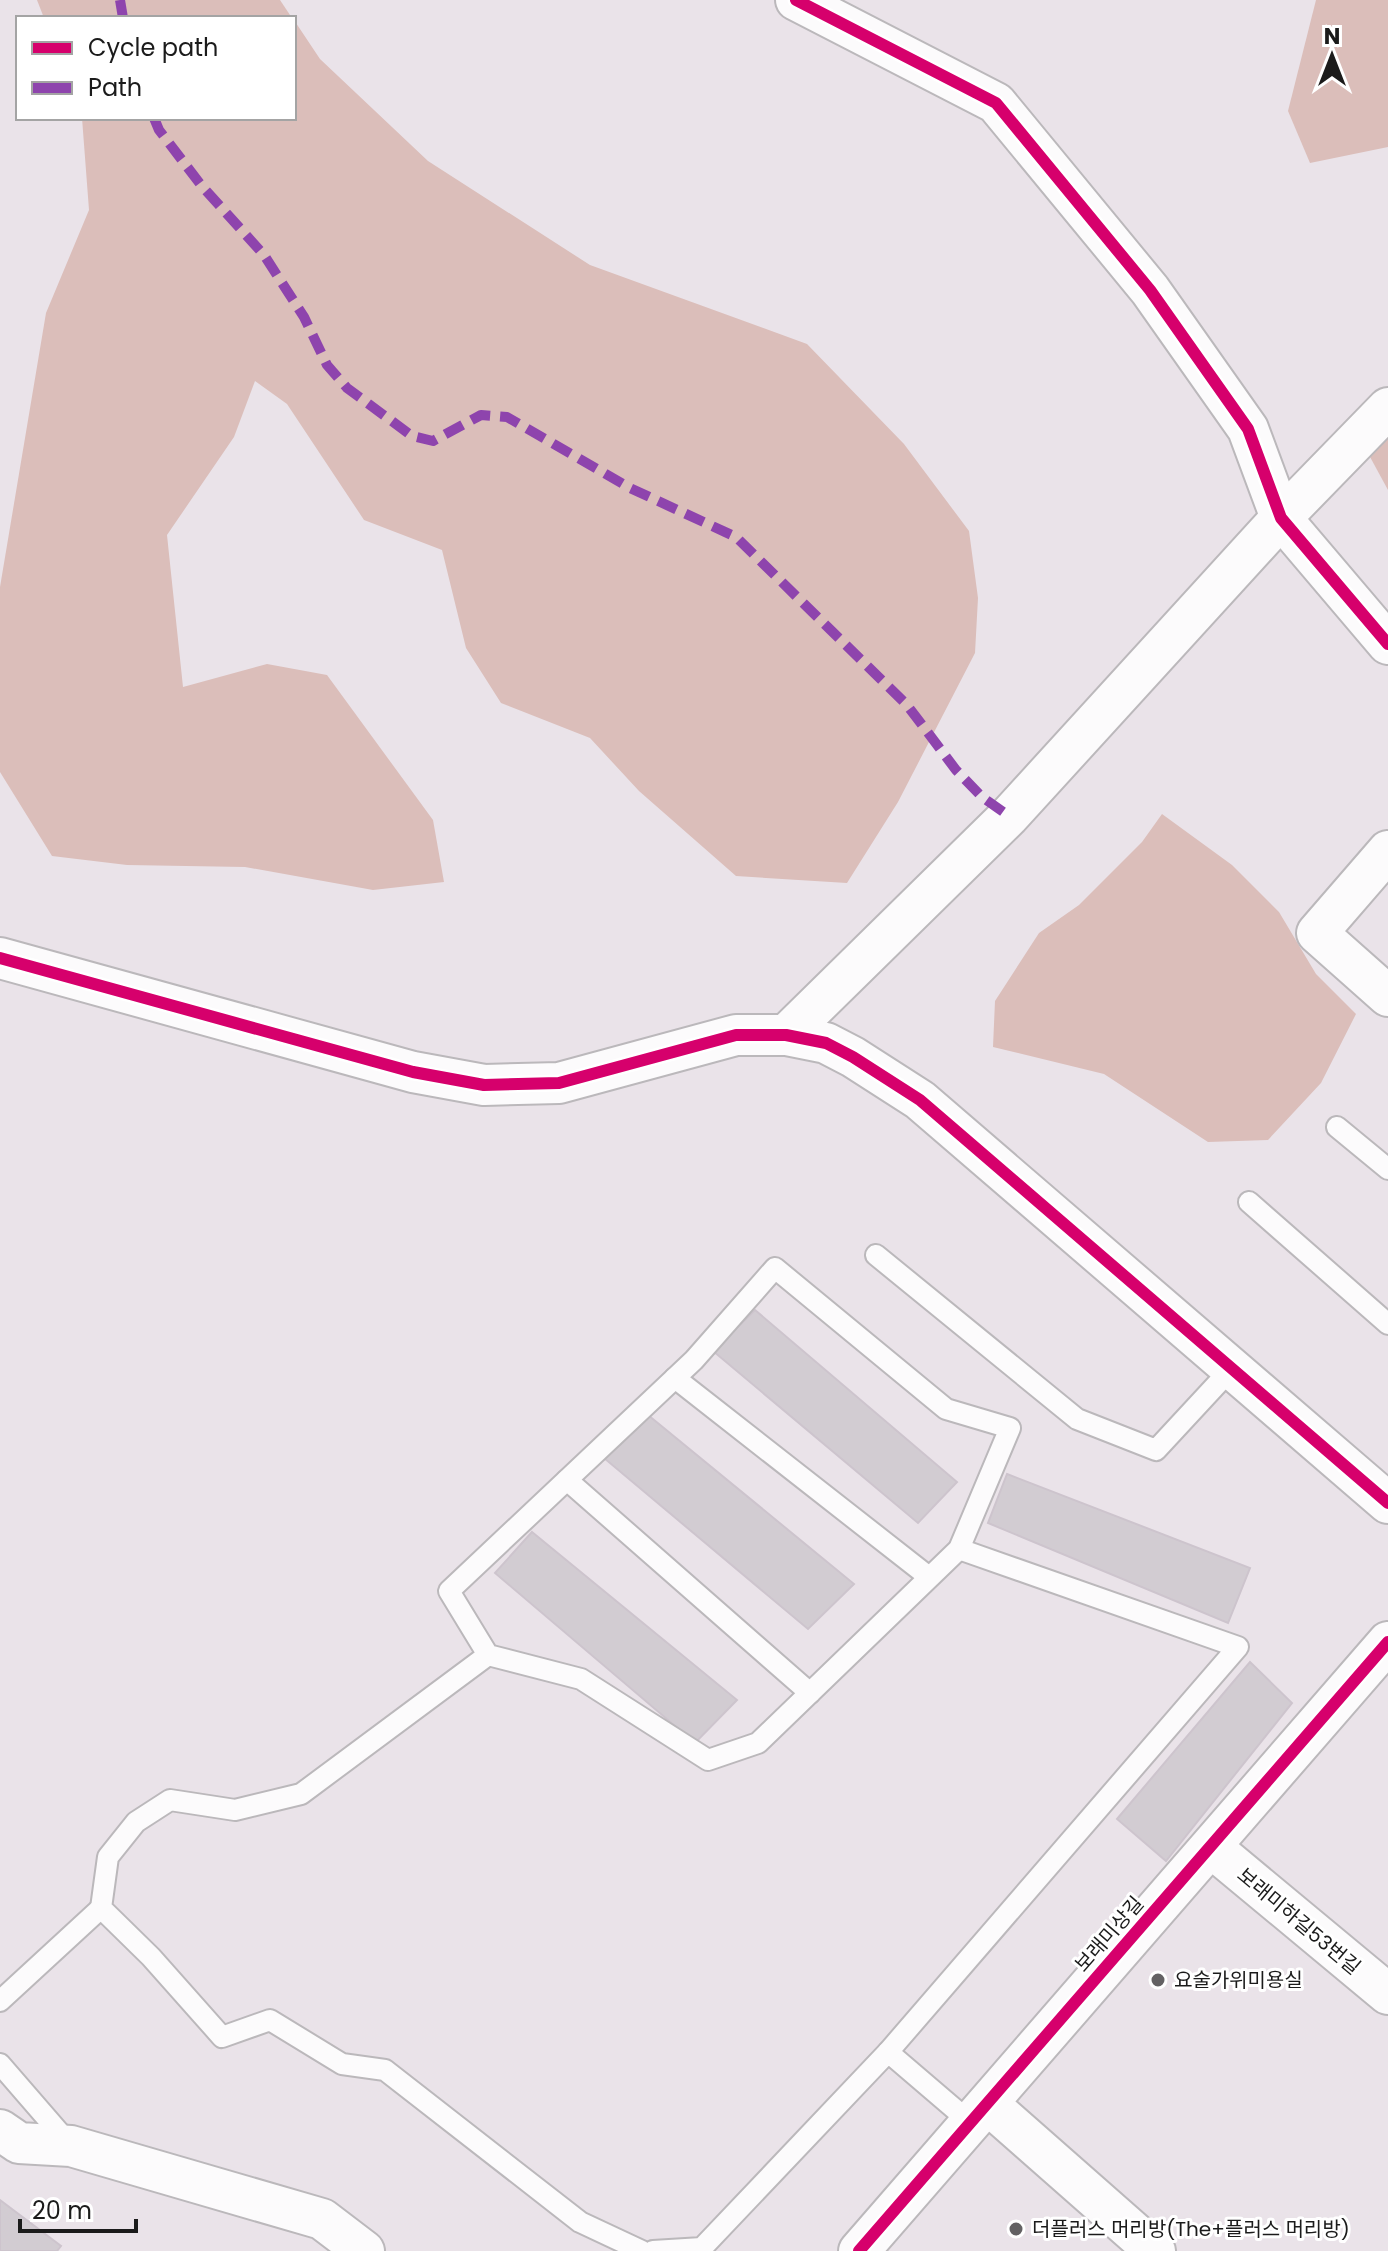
<svg xmlns="http://www.w3.org/2000/svg" width="1388" height="2251" font-family="Poppins,'Noto Sans KR',sans-serif">
	<style>
		.forest { fill: #dbbeba }
		.building { fill: #d2ccd2; stroke: #cdc4cd; stroke-width: 2 }
		.lines { fill: none; stroke-linecap: round; stroke-linejoin: round }
		.lane-casing { stroke: #bbb8bb; stroke-width: 24 }
		.street-casing { stroke: #bbb8bb; stroke-width: 44 }
		.lane { stroke: #fcfbfc; stroke-width: 20 }
		.street { stroke: #fcfbfc; stroke-width: 40 }
		.quiet { stroke: #8e44ad; stroke-width: 10; stroke-dasharray: 20 10; stroke-linecap: butt }
		.cycleway-casing { stroke: #fff; stroke-width: 17 }
		.cycleway { stroke: #d6006c; stroke-width: 12 }
		.poi-dot { fill: #636163; stroke: #fff; stroke-width: 3 }
		.labels { text-anchor: middle; stroke-width: 6; stroke-linejoin: round; paint-order: stroke }
		.street-label { font-size: 20px; fill: #1b1b1b; stroke: #fff }
		.poi-label { font-size: 20px; fill: #1b1b1b; stroke: #fff; text-anchor: start }
	</style>
	<rect width="100%" height="100%" fill="#eae3e9"/>
	<g class="forest">
		<polygon points="37,0 280,0 292,18 44,18"/>
		<polygon points="1316,0 1388,0 1388,147 1310,163 1288,111"/>
		<polygon points="294,20 320,59 428,161 590,265 807,344 904,444 969,531 978,598 975,653 898,802 847,883 736,876 639,791 590,738 501,703 466,648 442,550 364,520 287,404 255,381 234,437 167,535 183,687 267,664 327,675 433,820 444,882 373,890 245,867 127,865 52,856 0,772 0,587 46,313 89,210 82,118 294,118"/>
		<polygon points="1388,416 1388,490 1363,444"/>
		<polygon points="1162,814 1232,865 1279,912 1316,974 1356,1014 1321,1083 1268,1140 1208,1142 1104,1074 993,1047 995,1001 1039,933 1079,905 1142,842"/>
	</g>
	<g class="building">
		<polygon points="755,1310 957,1482 918,1523 713,1351"/>
		<polygon points="648,1415 854,1584 808,1629 604,1458"/>
		<polygon points="1007,1474 1250,1568 1228,1623 988,1523"/>
		<polygon points="532,1532 737,1700 695,1743 495,1573"/>
		<polygon points="1250,1662 1292,1703 1166,1861 1117,1819"/>
		<polygon points="0,2200 61,2246 57,2251 0,2251"/>
	</g>
	<g class="lines">
		<g class="lane-casing">
			<g id="lane">
				<polyline points="1337,1127 1388,1169"/>
				<polyline points="1249,1202 1388,1324"/>
				<polyline points="876,1255 1077,1419 1156,1450 1232,1368"/>
				<polygon points="775,1268 946,1409 1010,1428 959,1549 758,1743 708,1760 581,1679 488,1655 449,1591 694,1360"/>
				<polyline points="675,1378 929,1577"/>
				<polyline points="567,1480 810,1693"/>
				<polyline points="488,1655 301,1794 235,1810 170,1800 136,1822 108,1857 101,1908 151,1957 222,2037 270,2020 342,2064 385,2070 580,2222 642,2251"/>
				<polyline points="0,2001 101,1908"/>
				<polyline points="888,2052 1238,1647 959,1549"/>
				<polyline points="0,2064 71,2146"/>
				<polyline points="653,2251 702,2248 888,2052 971,2123"/>
			</g>
		</g>
		<g class="street-casing">
			<g id="street">
				<polyline points="796,0 996,103 1150,290 1248,429 1281,518 1388,644"/>
				<polyline points="1388,851 1317,933 1388,996"/>
				<polyline points="0,958 413,1072 484,1085 559,1083 736,1035 786,1035 826,1043 853,1057 920,1100 1388,1503"/>
				<polyline points="786,1035 1009,816 1281,518 1388,408"/>
				<polyline points="1211,1847 1388,1994"/>
				<polyline points="988,2104 1155,2251"/>
				<polyline points="0,2130 19,2143 71,2146 322,2219 364,2251"/>
				<polyline points="859,2251 1388,1642"/>
			</g>
		</g>
		<use href="#lane" class="lane"/>
		<use href="#street" class="street"/>
		<g class="quiet">
			<polyline points="120,0 123,18"/>
			<polyline points="154,118 159,130 201,185 264,255 304,317 327,365 347,388 412,436 433,441 481,415 507,417 630,488 736,537 907,705 956,770 982,797 1009,816"/>
		</g>
		<g class="cycleway-casing">
			<g id="cycleway">
				<polyline points="796,0 996,103 1150,290 1248,429 1281,518 1388,644"/>
				<polyline points="0,958 413,1072 484,1085 559,1083 736,1035 786,1035 826,1043 853,1057 920,1100 1388,1503"/>
				<polyline points="859,2251 1388,1642"/>
			</g>
		</g>
		<use href="#cycleway" class="cycleway"/>
	</g>
	<g class="poi-dot">
		<circle cx="1158" cy="1980" r="8"/>
		<circle cx="1016" cy="2229" r="8"/>
	</g>
	<g class="labels">
		<g class="street-label">
			<text transform="translate(1299 1921) rotate(40)" y="7">보래미하길53번길</text>
			<text transform="translate(1109 1934) rotate(-49)" y="7">보래미상길</text>
		</g>
		<g class="poi-label">
			<text x="1174" y="1987">요술가위미용실</text>
			<text x="1032" y="2236">더플러스 머리방(The+플러스 머리방)</text>
		</g>
	</g>
	<rect x="16" y="16" width="280" height="104" fill="#ffffff" stroke="#a4a4a4" stroke-width="2"/>
	<rect x="32" y="42" width="40" height="12" fill="#d6006c" stroke="#a4a4a4" stroke-width="2"/>
	<text x="88" y="56" font-size="24" fill="#1b1b1b">Cycle path</text>
	<rect x="32" y="82" width="40" height="12" fill="#8e44ad" stroke="#a4a4a4" stroke-width="2"/>
	<text x="88" y="96" font-size="24" fill="#1b1b1b">Path</text>
	<g transform="translate(1332 56)" stroke="#ffffff" stroke-width="6" paint-order="stroke">
	<path d="M0-6L14 30L0 20L-14 30Z" fill="#1b1b1b"/>
	<text y="-12" font-size="22" font-weight="bold" text-anchor="middle" fill="#1b1b1b">N</text>
	</g>
	<path d="M20 2219v12h116v-12" fill="none" stroke="#1b1b1b" stroke-width="4"/>
	<text x="32" y="2219" font-size="24" fill="#1b1b1b" stroke="#ffffff" stroke-width="6" paint-order="stroke">20 m</text>
</svg>
